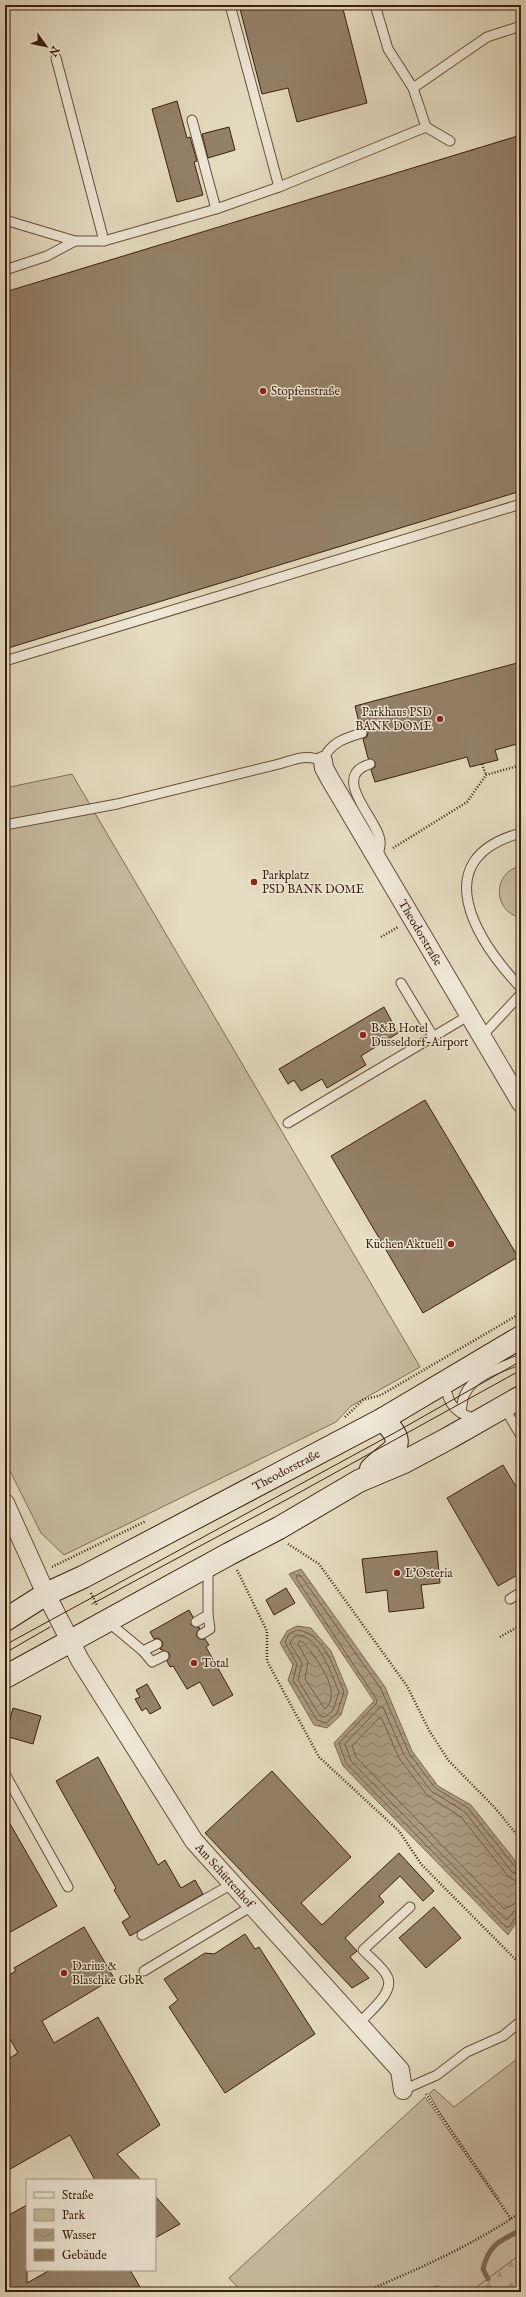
<svg xmlns="http://www.w3.org/2000/svg" width="526" height="2297" font-family="'IM FELL English',serif">
	<style>
		.green { fill: #c8bca2; stroke: #826d56 }
		.forest { fill: url(#forest-firs); stroke: #826d56 }
		.water { fill: url(#water-waves); stroke: #806953 }
		.lines { fill: none; stroke-linecap: round; stroke-linejoin: round }
		.shore { stroke: #745c47; stroke-width: 1 }
		.stream { stroke: #806953; stroke-width: 5 }
		.building { fill: #94816a; stroke: #3d1e0b }
		.lane-casing { stroke: #674e38; stroke-width: 11 }
		.street-casing { stroke: #674e38; stroke-width: 20 }
		.secondary-casing { stroke: #3d1e0b; stroke-width: 24 }
		.path { stroke: #3d1e0b; stroke-width: 2.5; stroke-dasharray: 1 2; stroke-linecap: butt }
		.lane { stroke: #eee8d7; stroke-width: 9 }
		.street { stroke: #eee8d7; stroke-width: 18 }
		.secondary { stroke: #eee8d7; stroke-width: 22 }
		.tram { stroke: #3d1e0b; stroke-width: 1 }
		.poi-dot { fill: #8f2418; stroke: #eee8d7; stroke-width: 1.5 }
		.labels { text-anchor: middle; stroke-width: 3; stroke-linejoin: round; paint-order: stroke }
		.poi-label { font-size: 12px; fill: #3d1e0b; stroke: #eee8d7; text-anchor: start }
		.street-label { font-size: 12px; fill: #3d1e0b; stroke: #eee8d7 }
	</style>
	<defs>
		<pattern id="forest-firs" width="22" height="20" patternUnits="userSpaceOnUse"><rect width="22" height="20" fill="#c8bca2"/><path d="M5 1l3.5 6h-7zM16 11l3.5 6h-7z" fill="#ada18a"/></pattern>
		<pattern id="water-waves" width="16" height="10" patternUnits="userSpaceOnUse"><rect width="16" height="10" fill="#ac9b83"/><path d="M0 5q4-4 8 0t8 0" fill="none" stroke="#8d7e69"/></pattern>
	</defs>
	<rect width="100%" height="100%" fill="#e5dcc1"/>
	<filter id="stains"><feTurbulence type="fractalNoise" baseFrequency=".005" numOctaves="4"/><feColorMatrix values="0 0 0 0 .2 0 0 0 0 .09 0 0 0 0 .02 0 0 0 .5 -.17"/></filter>
	<radialGradient id="worn" r=".72"><stop offset=".6" stop-color="#630" stop-opacity="0"/><stop offset="1" stop-color="#630" stop-opacity=".3"/></radialGradient>
	<g class="green">
		<polygon points="72,774 420,1367 351,1406 336,1422 64,1555 41,1533 5,1461 5,788"/>
		<path d="M521,866V918C492,911 492,872 521,866Z"/>
		<polygon points="521,2056 521,2254 470,2292 242,2292 229,2278 425,2097 497,2199 499,2199 442,2116 429,2094 434,2089 454,2107"/>
	</g>
	<polygon class="forest" points="521,2254 521,2292 470,2292"/>
	<g class="water">
		<polygon points="301,1569 385,1687 412,1751 438,1786 471,1805 521,1868 521,1915 508,1935 343,1766 334,1743 374,1701 289,1574"/>
		<polygon points="297,1626 311,1628 331,1651 348,1692 341,1715 327,1728 314,1725 288,1680 293,1665 280,1643 287,1631"/>
	</g>
	<g class="lines">
		<g class="shore">
			<path d="M297,1630C324,1632 335,1671 344,1692L337,1713L326,1723L317,1720L293,1680L297,1664L285,1642L289,1634Z"/>
			<path d="M298,1635C320,1637 331,1674 339,1692L333,1710L325,1717L320,1716L298,1680L302,1663L290,1643L293,1638Z"/>
			<path d="M300,1641L303,1642C315,1656 344,1693 325,1709L305,1679L308,1662L298,1644Z"/>
			<polyline points="521,1870 516,1868 468,1808 435,1788 409,1753 381,1689 300,1575 297,1575 296,1578 377,1700 376,1704 339,1743 346,1763 506,1927 509,1927 517,1915 521,1914"/>
			<polyline points="521,1875 512,1872 465,1812 431,1791 404,1755 383,1707 380,1707 345,1744 351,1761 505,1919 508,1919 514,1911 521,1908"/>
			<polyline points="521,1881 514,1880 508,1876 461,1817 427,1795 399,1758 382,1719 379,1718 352,1746 356,1757 504,1909 514,1904 521,1902"/>
		</g>
		<g class="stream">
			<path d="M488,2279L483,2269C489,2244 500,2241 521,2230"/>
			<polyline points="426,2292 437,2288"/>
		</g>
	</g>
	<g class="building">
		<polygon points="239,5 342,5 367,103 297,122 288,88 262,94"/>
		<polygon points="177,101 187,138 190,137 197,161 194,162 203,195 177,202 152,109"/>
		<polygon points="229,127 235,150 208,158 202,134"/>
		<polygon points="521,135 521,491 5,649 5,292"/>
		<polygon points="521,662 521,743 495,750 498,760 470,767 467,757 375,782 371,770 375,767 375,762 368,758 363,739 367,737 368,732 366,728 360,727 355,706"/>
		<polygon points="384,1007 398,1033 361,1056 366,1065 327,1088 322,1079 301,1091 294,1080 288,1084 279,1069"/>
		<polygon points="425,1100 518,1257 423,1313 331,1156"/>
		<polygon points="503,1465 521,1495 521,1573 498,1586 447,1498"/>
		<polygon points="437,1551 440,1583 421,1585 424,1608 389,1612 387,1590 366,1593 362,1559"/>
		<polygon points="286,1588 295,1603 274,1615 266,1600"/>
		<polygon points="189,1610 193,1617 191,1625 200,1628 197,1632 197,1637 200,1639 205,1639 209,1645 206,1647 233,1695 213,1706 200,1682 187,1689 173,1666 170,1667 167,1661 170,1657 169,1653 160,1649 163,1645 162,1641 158,1638 154,1639 150,1632"/>
		<polygon points="147,1684 161,1708 150,1714 146,1708 142,1711 135,1699 140,1697 136,1690"/>
		<polygon points="13,1708 41,1716 33,1744 5,1736"/>
		<polygon points="98,1757 158,1865 165,1860 181,1888 195,1880 203,1894 130,1936 122,1922 130,1917 114,1890 116,1888 56,1781"/>
		<polygon points="272,1771 351,1857 301,1903 322,1925 399,1853 434,1891 423,1901 400,1876 379,1896 384,1902 345,1938 357,1951 350,1957 369,1978 352,1988 205,1833"/>
		<polygon points="5,1815 57,1906 5,1935"/>
		<polygon points="434,1907 461,1938 426,1968 399,1938"/>
		<polygon points="84,1927 114,1978 42,2021 54,2043 98,2017 160,2125 117,2154 141,2180 95,2180 70,2135 5,2172 5,2061 18,2053 5,2030 5,1977 16,1971 14,1968"/>
		<polygon points="245,1934 255,1949 259,1947 315,2034 225,2093 169,2007 178,2000 164,1979 205,1953 214,1954"/>
		<polygon points="155,2196 180,2224 155,2238"/>
		<polygon points="27,2205 27,2283 50,2270 130,2270 143,2292 5,2292 5,2217"/>
	</g>
	<g class="lines">
		<g class="lane-casing">
			<g id="lane">
				<polyline points="230,5 279,187"/>
				<polyline points="375,5 388,49 413,88 426,127"/>
				<polyline points="56,58 104,241"/>
				<polyline points="413,88 487,37 521,26"/>
				<polyline points="192,120 216,209"/>
				<polyline points="5,220 75,241"/>
				<polyline points="5,270 47,256 75,241 104,241 216,209 279,187 426,127 450,141"/>
				<polyline points="5,661 521,504"/>
				<path d="M370,764C328,777 380,821 380,842C381,847 378,853 377,857"/>
				<path d="M5,825L117,804L279,764C295,759 307,754 323,761C329,743 345,738 362,733"/>
				<path d="M521,833C425,859 476,940 521,988"/>
				<polyline points="401,983 433,1036"/>
				<polyline points="481,1037 521,994"/>
				<polyline points="288,1123 468,1016"/>
				<path d="M449,1384L446,1390C449,1400 451,1407 461,1413"/>
				<polyline points="504,1407 521,1436"/>
				<path d="M477,1420L461,1413C462,1407 462,1399 465,1394C474,1374 503,1367 521,1359"/>
				<polyline points="510,1599 521,1592"/>
				<polyline points="107,1621 143,1651 157,1644"/>
				<polyline points="196,1622 208,1615 208,1566"/>
				<polyline points="202,1634 210,1629 208,1615"/>
				<polyline points="143,1651 152,1662 164,1656"/>
				<polyline points="5,1774 68,1887"/>
				<polyline points="142,1935 232,1884"/>
				<polyline points="144,1971 252,1906"/>
				<path d="M358,2024C368,2013 396,1992 387,1976C382,1966 370,1958 363,1950L410,1907"/>
				<polyline points="403,2090 437,2075 467,2052 503,2036 521,2021"/>
			</g>
		</g>
		<g class="street-casing">
			<g id="street">
				<path id="s1" d="M323,761L324,768L330,779L521,1103"/>
				<path id="s2" d="M5,1503L46,1594L80,1660L194,1841L400,2070L403,2090"/>
			</g>
		</g>
		<g class="secondary-casing">
			<g id="secondary">
				<path d="M371,1469C391,1448 411,1449 383,1419"/>
				<path id="s3" d="M5,1620L46,1594L83,1577L383,1419L521,1337"/>
				<polyline points="5,1677 229,1554 279,1528 359,1481 404,1462 449,1438 521,1397"/>
			</g>
		</g>
		<g class="path">
			<polyline points="482,764 486,775"/>
			<polyline points="393,848 467,802 486,775 521,765"/>
			<polyline points="381,937 398,927"/>
			<polyline points="345,1417 363,1400 381,1395 521,1313"/>
			<polyline points="288,1544 319,1564 407,1686 430,1732 449,1761 496,1809 521,1840"/>
			<polyline points="52,1567 146,1521"/>
			<polyline points="237,1570 267,1631 267,1661 319,1757 399,1831 421,1864 521,1965"/>
			<polyline points="91,1593 97,1605"/>
			<polyline points="500,1637 521,1625"/>
			<polyline points="516,1959 521,1950"/>
			<polyline points="426,2094 511,2219"/>
			<path d="M364,2292C418,2269 472,2246 521,2212"/>
		</g>
		<use href="#lane" class="lane"/>
		<use href="#street" class="street"/>
		<use href="#secondary" class="secondary"/>
		<g class="tram">
			<polyline points="92,1604 284,1501 521,1370"/>
			<polyline points="5,1645 396,1432 521,1361"/>
			<polyline points="5,1653 50,1627"/>
		</g>
	</g>
	<g class="poi-dot">
		<circle cx="263" cy="391" r="4"/>
		<circle cx="440" cy="719" r="4"/>
		<circle cx="254" cy="882" r="4"/>
		<circle cx="363" cy="1035" r="4"/>
		<circle cx="451" cy="1244" r="4"/>
		<circle cx="397" cy="1573" r="4"/>
		<circle cx="194" cy="1663" r="4"/>
		<circle cx="64" cy="1973" r="4"/>
	</g>
	<g class="labels">
		<g class="poi-label">
			<text x="271" y="395">Stopfenstraße</text>
			<text x="432" y="716" text-anchor="end">Parkhaus PSD<tspan x="432" dy="14">BANK DOME</tspan></text>
			<text x="262" y="879">Parkplatz<tspan x="262" dy="14">PSD BANK DOME</tspan></text>
			<text x="371" y="1032">B&amp;B Hotel<tspan x="371" dy="14">Düsseldorf-Airport</tspan></text>
			<text x="443" y="1248" text-anchor="end">Küchen Aktuell</text>
			<text x="405" y="1577">L'Osteria</text>
			<text x="202" y="1667">Total</text>
			<text x="72" y="1970">Darius &amp;<tspan x="72" dy="14">Blaschke GbR</tspan></text>
		</g>
		<g class="street-label">
			<text dy="4" stroke="none"><textPath href="#s1" startOffset="198">Theodorstraße</textPath></text>
			<text dy="4" stroke="none"><textPath href="#s3" startOffset="319">Theodorstraße</textPath></text>
			<text dy="4" stroke="none"><textPath href="#s2" startOffset="434">Am Schüttenhof</textPath></text>
		</g>
	</g>
	<rect width="526" height="2297" fill="none" stroke="#e5dcc1" stroke-width="20"/>
	<rect x="6" y="6" width="514" height="2285" fill="none" stroke="#3d1e0b" stroke-width="2"/>
	<rect x="10" y="10" width="506" height="2277" fill="none" stroke="#3d1e0b"/>
	<rect x="26" y="2179" width="130" height="92" fill="#eee8d7" stroke="#a79785"/>
	<rect x="34" y="2192" width="20" height="6" fill="#eee8d7" stroke="#a79785"/>
	<text x="62" y="2199" font-size="12" fill="#3d1e0b">Straße</text>
	<rect x="34" y="2209" width="20" height="12" fill="#c8bca2" stroke="#a79785"/>
	<text x="62" y="2219" font-size="12" fill="#3d1e0b">Park</text>
	<rect x="34" y="2229" width="20" height="12" fill="url(#water-waves)" stroke="#a79785"/>
	<text x="62" y="2239" font-size="12" fill="#3d1e0b">Wasser</text>
	<rect x="34" y="2249" width="20" height="12" fill="#94816a" stroke="#a79785"/>
	<text x="62" y="2259" font-size="12" fill="#3d1e0b">Gebäude</text>
	<g transform="translate(46 46) rotate(123)" stroke="#eee8d7" stroke-width="3" paint-order="stroke">
	<path d="M0-3L7 15L0 10L-7 15Z" fill="#3d1e0b"/>
	<text y="-6" font-size="11" font-weight="bold" text-anchor="middle" fill="#3d1e0b">N</text>
	</g>
	<rect width="100%" height="100%" filter="url(#stains)"/>
	<rect width="100%" height="100%" fill="url(#worn)"/>
</svg>
